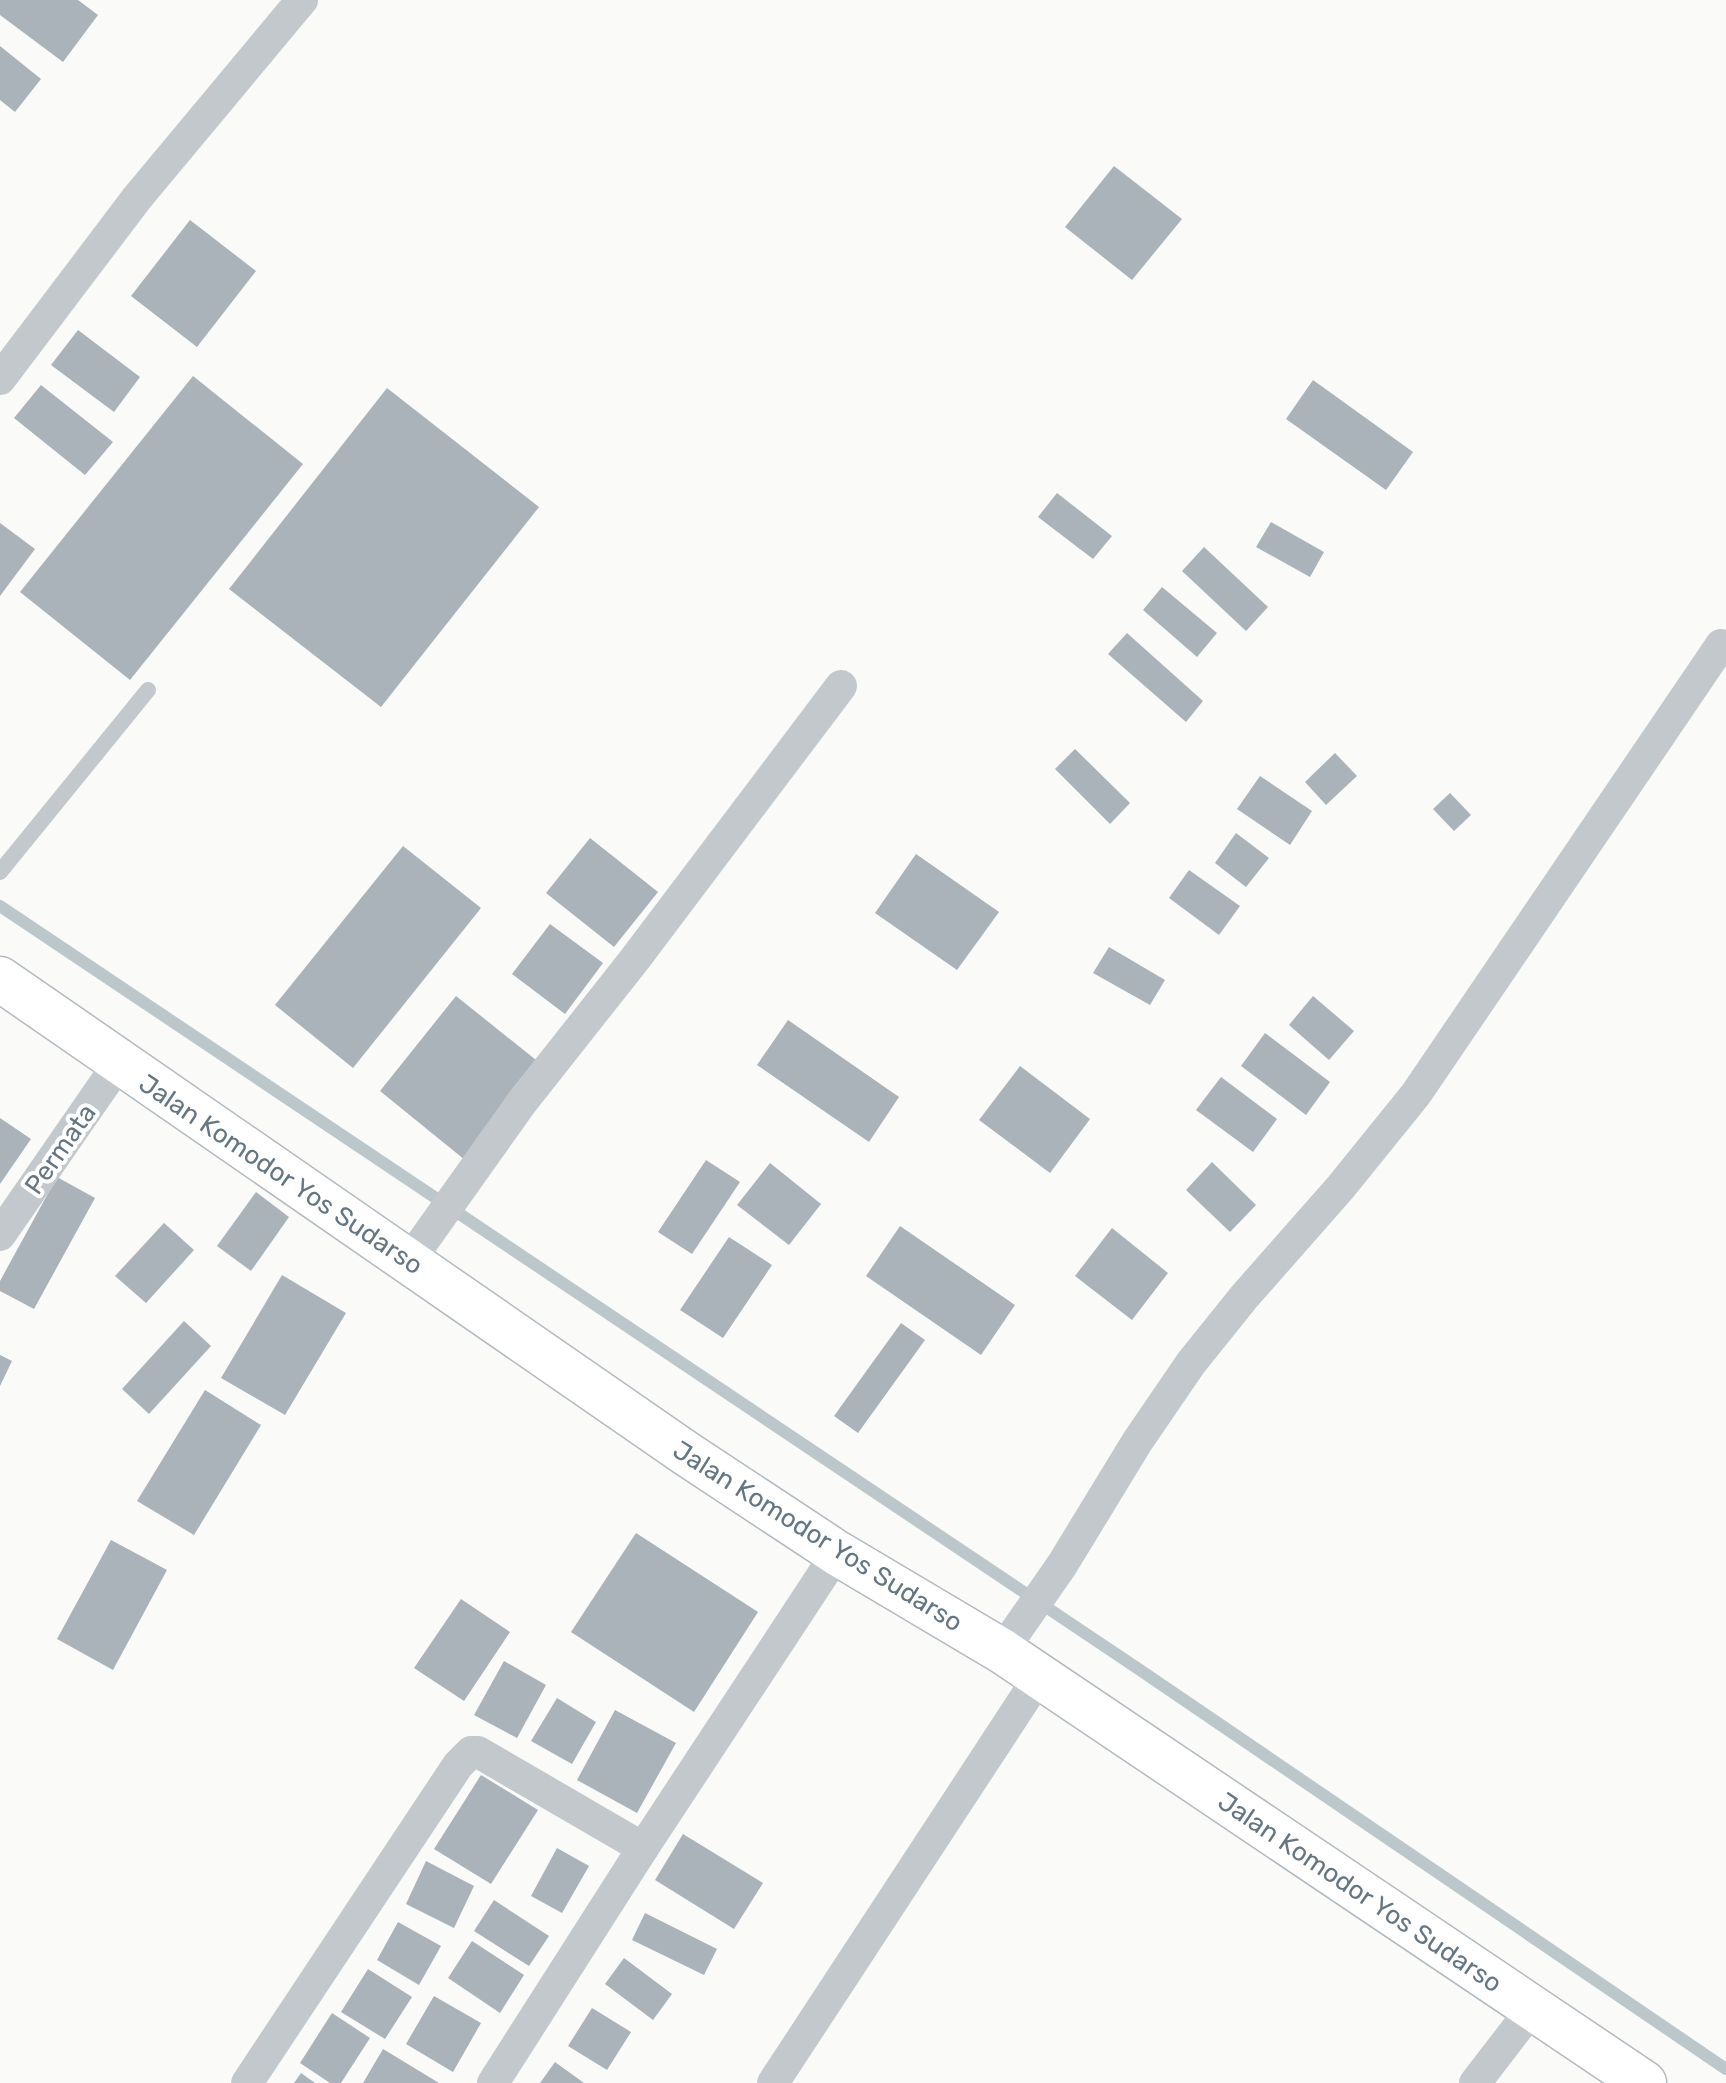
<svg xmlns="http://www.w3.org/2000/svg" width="1726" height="2083" font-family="Rubik,sans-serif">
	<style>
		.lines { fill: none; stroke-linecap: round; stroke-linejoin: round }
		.stream { stroke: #bbc7cb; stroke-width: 12 }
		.building { fill: #aab3b9 }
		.secondary-casing { stroke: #b3babf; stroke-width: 47 }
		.lane { stroke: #c3c8cc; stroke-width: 16 }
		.street { stroke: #c3c8cc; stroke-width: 32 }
		.secondary { stroke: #fff; stroke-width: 44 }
		.labels { text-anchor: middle; stroke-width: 8; stroke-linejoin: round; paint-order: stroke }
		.street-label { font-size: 26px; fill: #657683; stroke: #fff }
	</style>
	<rect width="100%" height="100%" fill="#fafaf8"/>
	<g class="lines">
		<polyline class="stream" points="0,906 1140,1670 1726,2069"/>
	</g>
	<g class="building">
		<polygon points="0,0 78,0 98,15 63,62 0,15"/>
		<polygon points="0,46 41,79 15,112 0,100"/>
		<polygon points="1114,166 1182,219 1132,280 1065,227"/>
		<polygon points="190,220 256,271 197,347 131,296"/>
		<polygon points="78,330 140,377 114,412 51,365"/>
		<polygon points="193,376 303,464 130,680 20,592"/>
		<polygon points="1313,380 1413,452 1386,490 1286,419"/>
		<polygon points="41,385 113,442 85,475 14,418"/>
		<polygon points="387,388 539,507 381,707 229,589"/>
		<polygon points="1057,493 1112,536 1093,559 1038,517"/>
		<polygon points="1271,522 1324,552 1310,577 1256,547"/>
		<polygon points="0,523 35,549 0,596"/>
		<polygon points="1204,547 1268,607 1246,631 1182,571"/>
		<polygon points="1162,587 1217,633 1197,657 1143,610"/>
		<polygon points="1127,633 1203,701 1186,722 1108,654"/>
		<polygon points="1075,749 1130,803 1110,824 1055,769"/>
		<polygon points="1335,753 1357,776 1326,805 1305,782"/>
		<polygon points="1260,776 1312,811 1290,845 1237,809"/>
		<polygon points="1450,793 1471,815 1454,831 1433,809"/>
		<polygon points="1236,833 1269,858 1246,887 1215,863"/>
		<polygon points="590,838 658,892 614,947 546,893"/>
		<polygon points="403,846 481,908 353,1068 275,1005"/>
		<polygon points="916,854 999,912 957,970 875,913"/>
		<polygon points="1189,870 1240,906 1219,935 1169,898"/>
		<polygon points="550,924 603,963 565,1014 512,974"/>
		<polygon points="1109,947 1165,980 1150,1005 1093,973"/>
		<polygon points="456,996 541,1064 465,1160 380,1091"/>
		<polygon points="1313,996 1354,1031 1329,1060 1289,1025"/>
		<polygon points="788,1020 899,1097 869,1142 757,1065"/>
		<polygon points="1265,1033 1330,1082 1306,1115 1241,1066"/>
		<polygon points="1020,1066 1090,1119 1050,1173 979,1120"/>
		<polygon points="1221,1077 1277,1119 1253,1152 1196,1110"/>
		<polygon points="0,1118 31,1139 0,1184"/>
		<polygon points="706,1160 740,1182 692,1254 658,1232"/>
		<polygon points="1212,1162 1256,1205 1230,1232 1186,1190"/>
		<polygon points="770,1163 821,1204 789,1245 737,1205"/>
		<polygon points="57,1177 95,1198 34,1309 0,1291 0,1281"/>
		<polygon points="256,1192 289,1217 251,1271 217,1246"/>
		<polygon points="164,1223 194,1250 146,1303 115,1276"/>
		<polygon points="900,1226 1015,1305 981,1355 866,1276"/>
		<polygon points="1112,1228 1168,1273 1132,1320 1075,1276"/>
		<polygon points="729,1237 772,1265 723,1338 680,1310"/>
		<polygon points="282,1275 346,1313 285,1415 221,1378"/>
		<polygon points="184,1321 211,1346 149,1414 122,1389"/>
		<polygon points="901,1323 925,1340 858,1433 834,1416"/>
		<polygon points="0,1355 12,1361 0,1386"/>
		<polygon points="205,1390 261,1425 194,1535 137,1501"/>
		<polygon points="636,1533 758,1612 694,1712 571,1632"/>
		<polygon points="111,1540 167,1570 113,1670 57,1639"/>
		<polygon points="461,1599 510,1632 464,1701 414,1668"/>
		<polygon points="504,1661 546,1685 517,1738 474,1715"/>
		<polygon points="557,1698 596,1722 572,1764 531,1741"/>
		<polygon points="615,1710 676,1743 637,1813 577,1780"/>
		<polygon points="481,1775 538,1810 491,1884 434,1849"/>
		<polygon points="683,1834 763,1883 734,1929 655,1880"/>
		<polygon points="557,1848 589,1866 562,1913 531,1896"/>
		<polygon points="426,1861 474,1886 454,1928 406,1904"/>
		<polygon points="494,1900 549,1936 529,1966 474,1931"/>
		<polygon points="645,1913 717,1949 704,1975 632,1940"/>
		<polygon points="398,1922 441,1946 419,1985 377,1960"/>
		<polygon points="472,1941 524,1975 500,2013 448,1978"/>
		<polygon points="624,1958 672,1994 653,2020 605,1984"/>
		<polygon points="368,1969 412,1997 385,2039 341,2012"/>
		<polygon points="434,1996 481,2023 453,2072 406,2044"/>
		<polygon points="592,2008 631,2032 607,2070 568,2046"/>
		<polygon points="332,2013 370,2038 341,2083 330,2083 300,2063"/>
		<polygon points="383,2049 439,2083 363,2083"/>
		<polygon points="555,2062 584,2083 540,2083"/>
		<polygon points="301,2073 315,2083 294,2083"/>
	</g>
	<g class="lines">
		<g class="secondary-casing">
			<polyline id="secondary" points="0,979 687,1454 837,1553 1002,1651 1644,2083"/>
		</g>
		<polyline class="lane" points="0,872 148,690"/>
		<g class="street">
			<polyline points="0,379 137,198 302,0"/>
			<polyline points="0,1235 119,1063"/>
			<polyline points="409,1261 522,1102 635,959 841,686"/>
			<polyline points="1002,1651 1062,1565 1137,1442 1191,1363 1244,1297 1340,1188 1416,1094 1721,645"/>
			<polyline points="247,2083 458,1765 471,1752 478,1752 643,1848"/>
			<polyline points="493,2083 643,1848 837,1553"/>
			<polyline points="773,2083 1039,1677"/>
			<polyline points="1475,2083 1532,2009"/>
		</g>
		<use href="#secondary" class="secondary"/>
	</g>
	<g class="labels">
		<g class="street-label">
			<text transform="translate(60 1149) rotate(-55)" y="9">Permata</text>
			<text transform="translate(281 1174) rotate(34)" y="9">Jalan Komodor Yos Sudarso</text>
			<text transform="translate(818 1536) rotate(32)" y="9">Jalan Komodor Yos Sudarso</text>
			<text transform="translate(1360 1892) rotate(34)" y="9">Jalan Komodor Yos Sudarso</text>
		</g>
	</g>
</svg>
